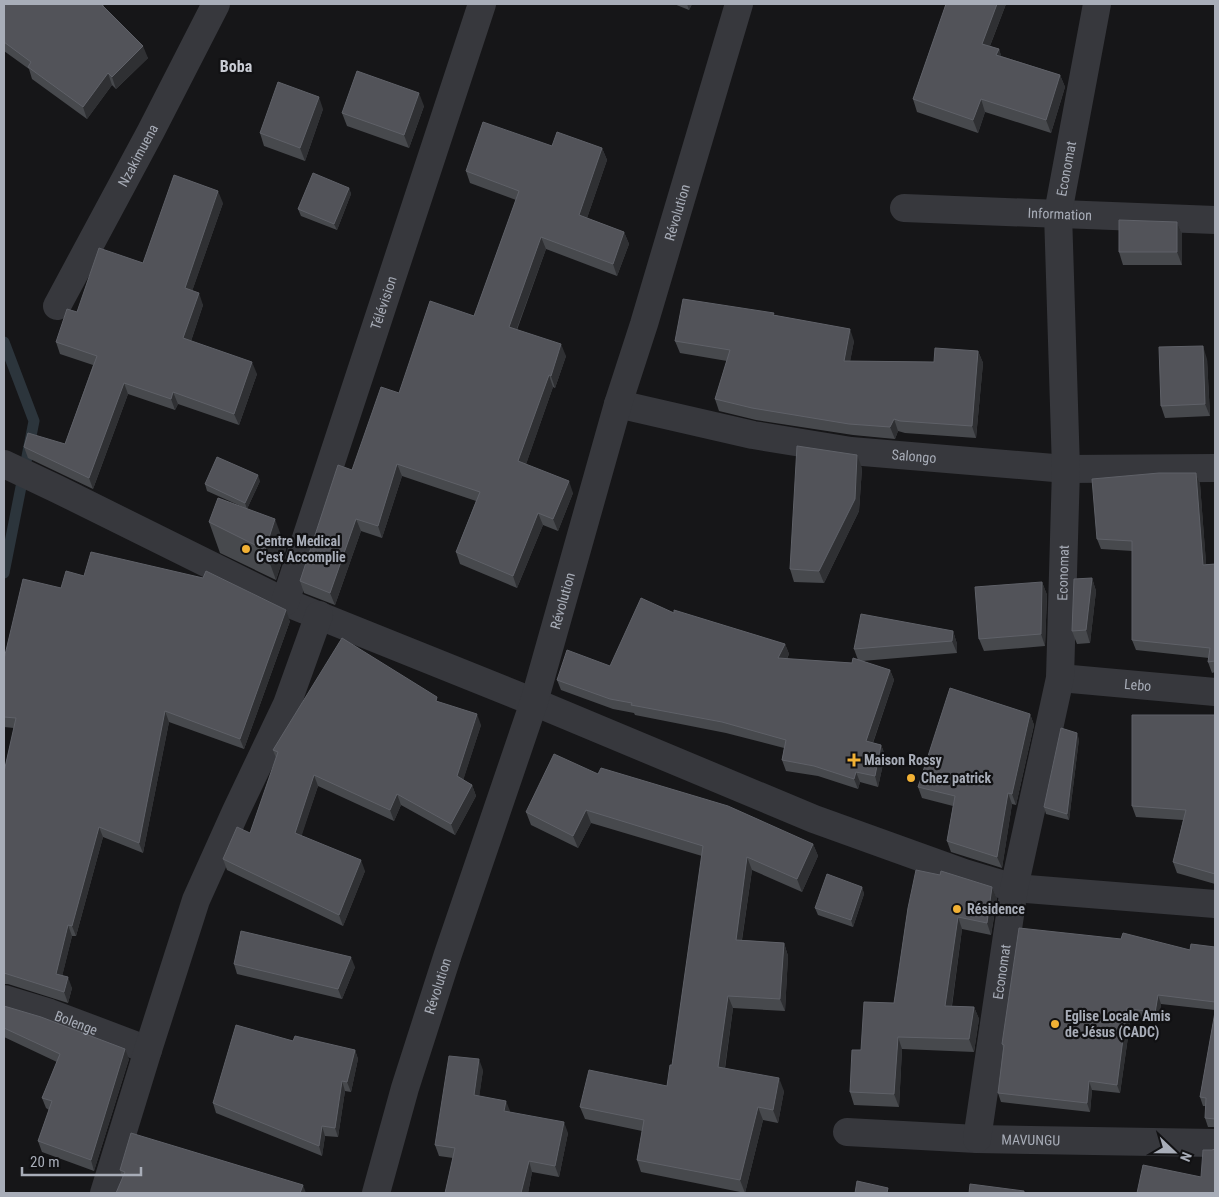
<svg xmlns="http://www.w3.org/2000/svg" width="1219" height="1197" font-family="'Roboto Condensed',sans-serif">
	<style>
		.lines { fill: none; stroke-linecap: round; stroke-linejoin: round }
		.stream { stroke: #2c353c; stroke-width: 11 }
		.street { stroke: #37383d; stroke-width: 28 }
		.wall { fill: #47494d }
		.shaded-wall { fill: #2f3033 }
		.building { fill: #525359; stroke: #5f6168 }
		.poi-dot { fill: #f2b134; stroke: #111113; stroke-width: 2 }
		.labels { text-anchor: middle; stroke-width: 4.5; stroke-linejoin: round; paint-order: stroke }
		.street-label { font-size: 14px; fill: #a8adb8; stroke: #111113 }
		.poi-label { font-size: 14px; font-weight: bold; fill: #a8adb8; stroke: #111113; text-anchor: start }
		.quarter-label { font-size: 16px; font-weight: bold; fill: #c9ccd4; stroke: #111113 }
	</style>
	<rect width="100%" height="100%" fill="#161618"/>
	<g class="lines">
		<polyline class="stream" points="4,342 34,421 4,573"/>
		<g class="street">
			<path id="s1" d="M904,208L1215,220"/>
			<path id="s2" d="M57,306L151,131L216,4"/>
			<path id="s3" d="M618,404L753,435L851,451L1066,469L1215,468"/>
			<polyline points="4,464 57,489 285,602 534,702 814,819 964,873 1014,888 1215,904"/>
			<path id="s4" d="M285,602L482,4"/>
			<path id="s5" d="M1060,678L1215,692"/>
			<path id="s6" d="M4,999L50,1013L148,1050"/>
			<path id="s7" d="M847,1132L977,1139L1215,1143"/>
			<path id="s8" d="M977,1139L1014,888L1060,678L1066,469L1058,213L1097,4"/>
			<polyline points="104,1193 148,1050 196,900 236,811 287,704 319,615"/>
			<path id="s9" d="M376,1193L405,1088L448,954L534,702L618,404L644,324L739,4"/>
		</g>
	</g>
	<g class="wall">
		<polygon points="4,4 105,4 103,6 148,58 116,89 112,85 87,119 32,79 29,69 4,51"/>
		<polygon points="674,4 692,4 689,10"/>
		<polygon points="946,4 1006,4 990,46 999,49 1001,56 1060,75 1065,87 1051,133 985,112 978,133 917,112 913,99"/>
		<polygon points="424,106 409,148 347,126 342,113"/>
		<polygon points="323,109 305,161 264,146 260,133"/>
		<polygon points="552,146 602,148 607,160 587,218 624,232 629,244 617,276 546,249 517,330 566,356 555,388 553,387 526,464 573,493 558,531 543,525 517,588 460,564 456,552 476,501 402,476 382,538 361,531 335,605 304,593 300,581 352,470 399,393 474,316 516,200 470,183 466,171"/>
		<polygon points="349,188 351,194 337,230 301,216 298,209"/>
		<polygon points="223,203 192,291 203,305 191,341 257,374 239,425 178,404 175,410 128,394 93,489 28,458 24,447 65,444 93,365 60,354 56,342 77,312"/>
		<polygon points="1177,222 1182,234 1182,265 1123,265 1119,252"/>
		<polygon points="775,315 854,341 850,361 934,362 978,351 983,363 976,438 905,433 898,431 895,439 853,435 756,420 719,411 715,399 727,361 680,353 675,341"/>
		<polygon points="1207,359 1210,416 1165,418 1161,406"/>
		<polygon points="862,468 859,511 824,583 794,582 790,569"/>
		<polygon points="1196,473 1200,484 1206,564 1215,564 1215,672 1212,673 1208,662 1209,658 1136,650 1132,640 1132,551 1101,549 1097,539"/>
		<polygon points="260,481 247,509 286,549 276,580 220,553 209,522 245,508 207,491 205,484"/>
		<polygon points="84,576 290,621 244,749 169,722 143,853 103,837 76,936 72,936 62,976 72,988 68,1003 8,984 4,984 4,772 14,728 4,727 4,659 61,588"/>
		<polygon points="1092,578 1096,591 1090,643 1077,644 1072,631"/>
		<polygon points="1042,582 1047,595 1045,646 984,651 979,639"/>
		<polygon points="674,613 785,644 789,654 787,659 852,663 858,660 854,649 953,631 957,644 957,653 862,661 890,670 894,680 873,743 881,745 885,755 878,787 860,782 858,789 818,776 786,771 782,760 784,748 726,733 635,715 634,713 613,709 561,690 557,680 610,666"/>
		<polygon points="439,702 481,725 463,780 472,785 476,796 455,835 401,805 394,821 318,786 301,836 365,871 343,926 227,870 223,859 250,833 276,758 273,750"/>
		<polygon points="1030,714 1034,725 1016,805 1012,804 1002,868 951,852 947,841 953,806 922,798 918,787"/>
		<polygon points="1215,715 1215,884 1177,873 1173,862 1183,820 1136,817 1132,806"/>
		<polygon points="1079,739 1069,820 1046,814 1044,807"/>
		<polygon points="598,774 813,844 818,856 802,892 752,870 742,940 784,943 788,956 785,1011 733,1008 725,1069 784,1091 778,1123 763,1120 745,1193 641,1172 637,1160 642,1131 585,1119 580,1107 667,1086 672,1065 702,856 591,823 578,848 531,825 526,812"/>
		<polygon points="862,887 864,894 853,927 818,915 815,908"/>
		<polygon points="992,887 997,899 991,935 962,929 952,1006 974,1007 979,1019 974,1052 902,1049 899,1107 854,1105 850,1092 861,1050 894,1003 908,908"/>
		<polygon points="1215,947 1215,1010 1161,1004 1158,1022 1131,1016 1120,1093 1092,1090 1090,1112 1001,1102 998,1093 1003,1048 1002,1044 1190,950"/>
		<polygon points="234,964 355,967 342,999 237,974"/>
		<polygon points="4,1006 129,1059 94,1171 42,1152 38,1141 49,1110 46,1108 42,1098 57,1062 4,1037"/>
		<polygon points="1215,1012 1215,1127 1208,1127 1205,1118 1206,1106 1203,1106 1200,1097"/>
		<polygon points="293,1041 355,1050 358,1059 351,1092 345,1091 338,1137 325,1136 322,1156 216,1113 213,1103"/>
		<polygon points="483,1070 479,1096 510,1111 510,1112 568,1133 559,1177 532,1172 528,1193 445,1193 453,1158 439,1156 435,1145"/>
		<polygon points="120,1170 306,1193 122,1177"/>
	</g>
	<g class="shaded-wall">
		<polygon points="687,4 692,4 689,10"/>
		<polygon points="997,4 1006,4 986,56 982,44"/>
		<polygon points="143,46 148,58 116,89 112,77"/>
		<polygon points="999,49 1003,62 996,55"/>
		<polygon points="108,73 112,85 87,119 83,107"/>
		<polygon points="1060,75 1065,87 1051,133 1046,120"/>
		<polygon points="419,93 424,106 409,148 404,135"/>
		<polygon points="319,97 323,109 305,161 300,148"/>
		<polygon points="981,99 985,112 978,133 973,120"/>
		<polygon points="602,148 607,160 584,227 579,215"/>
		<polygon points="349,188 351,194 337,230 334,224"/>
		<polygon points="218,191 223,203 189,300 185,288"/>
		<polygon points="1177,222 1182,234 1182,265 1177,252"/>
		<polygon points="624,232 629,244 617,276 613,264"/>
		<polygon points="541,237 546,249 513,339 509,327"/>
		<polygon points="199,293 203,305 188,350 183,338"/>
		<polygon points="850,329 854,341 848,373 844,361"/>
		<polygon points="561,344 566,356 555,388 551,376"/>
		<polygon points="1203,346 1207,359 1210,416 1205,404"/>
		<polygon points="978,351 983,363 976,438 972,426"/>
		<polygon points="252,362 257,374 239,425 234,414"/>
		<polygon points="549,375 553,387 523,473 518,461"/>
		<polygon points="124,383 128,394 93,489 89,478"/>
		<polygon points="173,392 178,404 175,410 171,399"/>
		<polygon points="894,419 898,431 895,439 890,427"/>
		<polygon points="857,455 862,468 859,511 824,583 819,571"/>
		<polygon points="397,464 402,476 382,538 378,526"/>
		<polygon points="1196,473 1200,484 1207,575 1203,565"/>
		<polygon points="258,475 260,481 247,509 245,503"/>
		<polygon points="569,481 573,493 558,531 553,519"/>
		<polygon points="538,513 543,525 517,588 513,576"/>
		<polygon points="275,519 286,549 276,580 265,550"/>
		<polygon points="356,519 361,531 335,605 330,593"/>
		<polygon points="1092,578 1096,591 1090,643 1086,630"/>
		<polygon points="1042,582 1047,595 1045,646 1041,634"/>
		<polygon points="286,610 290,621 244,749 240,739"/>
		<polygon points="953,631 957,644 957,653 952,641"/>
		<polygon points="785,644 789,654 782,668 778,658"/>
		<polygon points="890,670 894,680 870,751 866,741"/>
		<polygon points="165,711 169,722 143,853 139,843"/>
		<polygon points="477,714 481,725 461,787 457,776"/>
		<polygon points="1030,714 1034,725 1016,805 1012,794"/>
		<polygon points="1077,733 1079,739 1069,820 1067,814"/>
		<polygon points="881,745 885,755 878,787 875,776"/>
		<polygon points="856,772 860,782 858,789 854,779"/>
		<polygon points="314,775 318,786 299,844 295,833"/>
		<polygon points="472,785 476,796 455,835 451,824"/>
		<polygon points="1008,793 1012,804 1002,868 997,857"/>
		<polygon points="397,794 401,805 394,821 390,810"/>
		<polygon points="586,810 591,823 578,848 573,836"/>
		<polygon points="99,827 103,837 76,936 72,926"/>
		<polygon points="813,844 818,856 802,892 797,879"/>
		<polygon points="747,857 752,870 740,952 736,940"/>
		<polygon points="361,860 365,871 343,926 339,915"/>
		<polygon points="862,887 864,894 853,927 851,920"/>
		<polygon points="992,887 997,899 991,935 987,923"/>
		<polygon points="958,917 962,929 950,1018 945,1006"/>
		<polygon points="68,925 72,936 60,985 56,974"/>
		<polygon points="784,943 788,956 785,1011 780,999"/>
		<polygon points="351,957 355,967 342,999 338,989"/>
		<polygon points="68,977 72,988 68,1003 64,992"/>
		<polygon points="1158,995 1161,1004 1158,1022 1155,1013"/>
		<polygon points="728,996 733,1008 723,1080 718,1067"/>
		<polygon points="974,1007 979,1019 974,1052 969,1039"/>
		<polygon points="1127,1008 1131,1016 1120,1093 1117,1085"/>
		<polygon points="898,1037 902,1049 899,1107 894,1094"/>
		<polygon points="125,1049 129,1059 94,1171 91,1160"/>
		<polygon points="355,1050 358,1059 351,1092 347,1082"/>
		<polygon points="479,1059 483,1070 478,1106 474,1095"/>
		<polygon points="779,1078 784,1091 778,1123 773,1110"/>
		<polygon points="342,1081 345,1091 338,1137 335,1128"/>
		<polygon points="1089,1081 1092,1090 1090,1112 1087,1103"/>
		<polygon points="506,1101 510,1111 508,1122 504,1111"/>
		<polygon points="758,1107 763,1120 745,1193 740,1180"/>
		<polygon points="564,1122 568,1133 559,1177 555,1166"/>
		<polygon points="322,1126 325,1136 322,1156 319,1146"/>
		<polygon points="529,1161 532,1172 528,1193 521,1193"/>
		<polygon points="303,1185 306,1193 300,1193"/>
	</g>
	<g class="building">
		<polygon points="4,4 101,4 143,46 112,77 108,73 83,107 28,67 31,62 4,42"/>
		<polygon points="946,4 997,4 982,44 999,49 996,55 1060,75 1046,120 981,99 973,120 913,99"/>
		<polygon points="357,71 419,93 404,135 342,113"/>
		<polygon points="278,82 319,97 300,148 260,133"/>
		<polygon points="483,122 552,146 557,132 602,148 579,215 624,232 613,264 541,237 509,327 561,344 551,376 549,375 518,461 569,481 553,519 538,513 513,576 456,552 480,492 397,464 378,526 356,519 330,593 300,581 338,465 352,470 381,387 399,393 430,301 474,316 519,191 466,171"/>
		<polygon points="313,173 349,188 334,224 298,209"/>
		<polygon points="174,175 218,191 185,288 199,293 183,338 252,362 234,414 173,392 171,399 124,383 89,478 24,447 28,433 65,444 97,356 56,342 67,309 77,312 99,248 143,263"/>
		<polygon points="1119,220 1177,222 1177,252 1119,252"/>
		<polygon points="683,299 774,313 773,315 850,329 844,361 934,362 935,348 978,351 972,426 900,421 894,419 890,427 849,424 752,408 715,399 730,350 675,341"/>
		<polygon points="1203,346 1205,404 1161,406 1159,347"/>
		<polygon points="797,446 857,455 855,499 819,571 790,569"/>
		<polygon points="217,457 258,475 245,503 205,484"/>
		<polygon points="1159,473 1196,473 1203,565 1215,564 1215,661 1208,662 1210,648 1132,640 1132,541 1097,539 1092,479"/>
		<polygon points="218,498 275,519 265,550 209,522"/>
		<polygon points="91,552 203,578 206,571 286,610 240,739 165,711 139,843 99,827 72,926 68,925 56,974 68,977 64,992 4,973 4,772 16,718 4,717 4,659 23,579 61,588 66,571 84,576"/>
		<polygon points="1092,578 1086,630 1072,631 1074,579"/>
		<polygon points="1042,582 1041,634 979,639 975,587"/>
		<polygon points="641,598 674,613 674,610 785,644 778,658 852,663 853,658 890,670 866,741 881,745 875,776 856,772 854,779 814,766 782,760 786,740 722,722 631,705 632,703 610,699 557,680 567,650 610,666"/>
		<polygon points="861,614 953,631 952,641 854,649"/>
		<polygon points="342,638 437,697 436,701 477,714 457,776 472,785 451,824 397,794 390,810 314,775 295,833 361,860 339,915 223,859 237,827 250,833 278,752 273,750"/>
		<polygon points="950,688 1030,714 1012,794 1008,793 997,857 947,841 955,796 918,787"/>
		<polygon points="1132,715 1215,715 1215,874 1173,862 1186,810 1132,806"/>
		<polygon points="1061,728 1077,733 1067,814 1044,807"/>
		<polygon points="554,754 598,774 601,768 728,806 813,844 797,879 747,857 736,940 784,943 780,999 728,996 718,1067 779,1078 773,1110 758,1107 740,1180 637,1160 644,1120 580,1107 589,1070 667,1086 670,1065 672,1065 703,846 586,810 573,836 526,812"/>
		<polygon points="916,870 940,875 941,871 992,887 987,923 958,917 945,1006 974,1007 969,1039 898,1037 894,1094 850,1092 852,1050 861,1050 864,1002 894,1003 908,908"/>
		<polygon points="827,874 862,887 851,920 815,908"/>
		<polygon points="1019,928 1121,939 1123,933 1190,950 1191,944 1215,947 1215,1002 1158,995 1155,1013 1127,1008 1117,1085 1089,1081 1087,1103 998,1093 1004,1045 1002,1044"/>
		<polygon points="241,931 351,957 338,989 234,964"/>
		<polygon points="4,1006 41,1017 125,1049 91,1160 38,1141 52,1101 42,1098 60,1054 4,1028"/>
		<polygon points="1215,1012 1215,1119 1205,1118 1206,1098 1200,1097"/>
		<polygon points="236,1025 293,1041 295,1036 355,1050 347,1082 342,1081 335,1128 322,1126 319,1146 213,1103"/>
		<polygon points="449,1056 479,1059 474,1095 506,1101 504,1111 564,1122 555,1166 529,1161 521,1193 445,1193 455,1148 435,1145"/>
		<polygon points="131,1133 303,1185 300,1193 116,1193 125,1172 120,1170"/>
		<polygon points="1215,1149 1215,1193 1137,1193 1143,1165 1201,1177 1203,1150 1212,1150"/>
		<polygon points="857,1181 888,1188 887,1193 855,1193"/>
		<polygon points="970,1184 1024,1191 1024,1193 969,1193"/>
	</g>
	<g class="poi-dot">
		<circle cx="246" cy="549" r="5"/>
		<path d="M851.5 752.5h5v5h5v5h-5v5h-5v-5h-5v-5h5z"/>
		<circle cx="911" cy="778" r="5"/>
		<circle cx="957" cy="909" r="5"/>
		<circle cx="1055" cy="1024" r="5"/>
	</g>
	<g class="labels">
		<g class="street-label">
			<text dy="5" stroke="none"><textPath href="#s2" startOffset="171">Nzakimuena</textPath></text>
			<text dy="5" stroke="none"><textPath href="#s8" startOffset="979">Economat</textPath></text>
			<text dy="5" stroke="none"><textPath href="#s9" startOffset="1026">Révolution</textPath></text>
			<text dy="5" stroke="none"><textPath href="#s1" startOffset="156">Information</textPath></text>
			<text dy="5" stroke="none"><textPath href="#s4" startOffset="315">Télévision</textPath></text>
			<text dy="5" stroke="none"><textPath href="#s3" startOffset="301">Salongo</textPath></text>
			<text dy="5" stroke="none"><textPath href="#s8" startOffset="574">Economat</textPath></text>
			<text dy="5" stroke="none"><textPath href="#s9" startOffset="621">Révolution</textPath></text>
			<text dy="5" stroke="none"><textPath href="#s5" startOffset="78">Lebo</textPath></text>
			<text dy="5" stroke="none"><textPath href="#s8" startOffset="169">Economat</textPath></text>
			<text dy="5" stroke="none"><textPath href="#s9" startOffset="216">Révolution</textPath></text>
			<text dy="5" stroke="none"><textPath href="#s6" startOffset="76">Bolenge</textPath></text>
			<text dy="5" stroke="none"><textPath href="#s7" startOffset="184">MAVUNGU</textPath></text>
		</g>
		<g class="poi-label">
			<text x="256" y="546">Centre Medical<tspan x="256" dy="16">C'est Accomplie</tspan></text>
			<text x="864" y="765">Maison Rossy</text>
			<text x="921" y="783">Chez patrick</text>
			<text x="967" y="914">Résidence</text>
			<text x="1065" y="1021">Eglise Locale Amis<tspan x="1065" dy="16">de Jésus (CADC)</tspan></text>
		</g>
		<g class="quarter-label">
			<text x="236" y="72">Boba</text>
		</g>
	</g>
	<rect width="1219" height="1197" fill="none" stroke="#a8adb8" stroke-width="10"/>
	<g transform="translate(1174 1152) rotate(112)" stroke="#111113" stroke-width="4" paint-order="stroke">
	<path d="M0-4L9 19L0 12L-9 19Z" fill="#a8adb8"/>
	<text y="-8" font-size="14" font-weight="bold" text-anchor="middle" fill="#a8adb8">N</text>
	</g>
	<path d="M22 1167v8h119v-8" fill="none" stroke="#a8adb8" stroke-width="2.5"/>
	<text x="30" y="1167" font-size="15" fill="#a8adb8" stroke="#111113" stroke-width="4" paint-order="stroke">20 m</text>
</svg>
